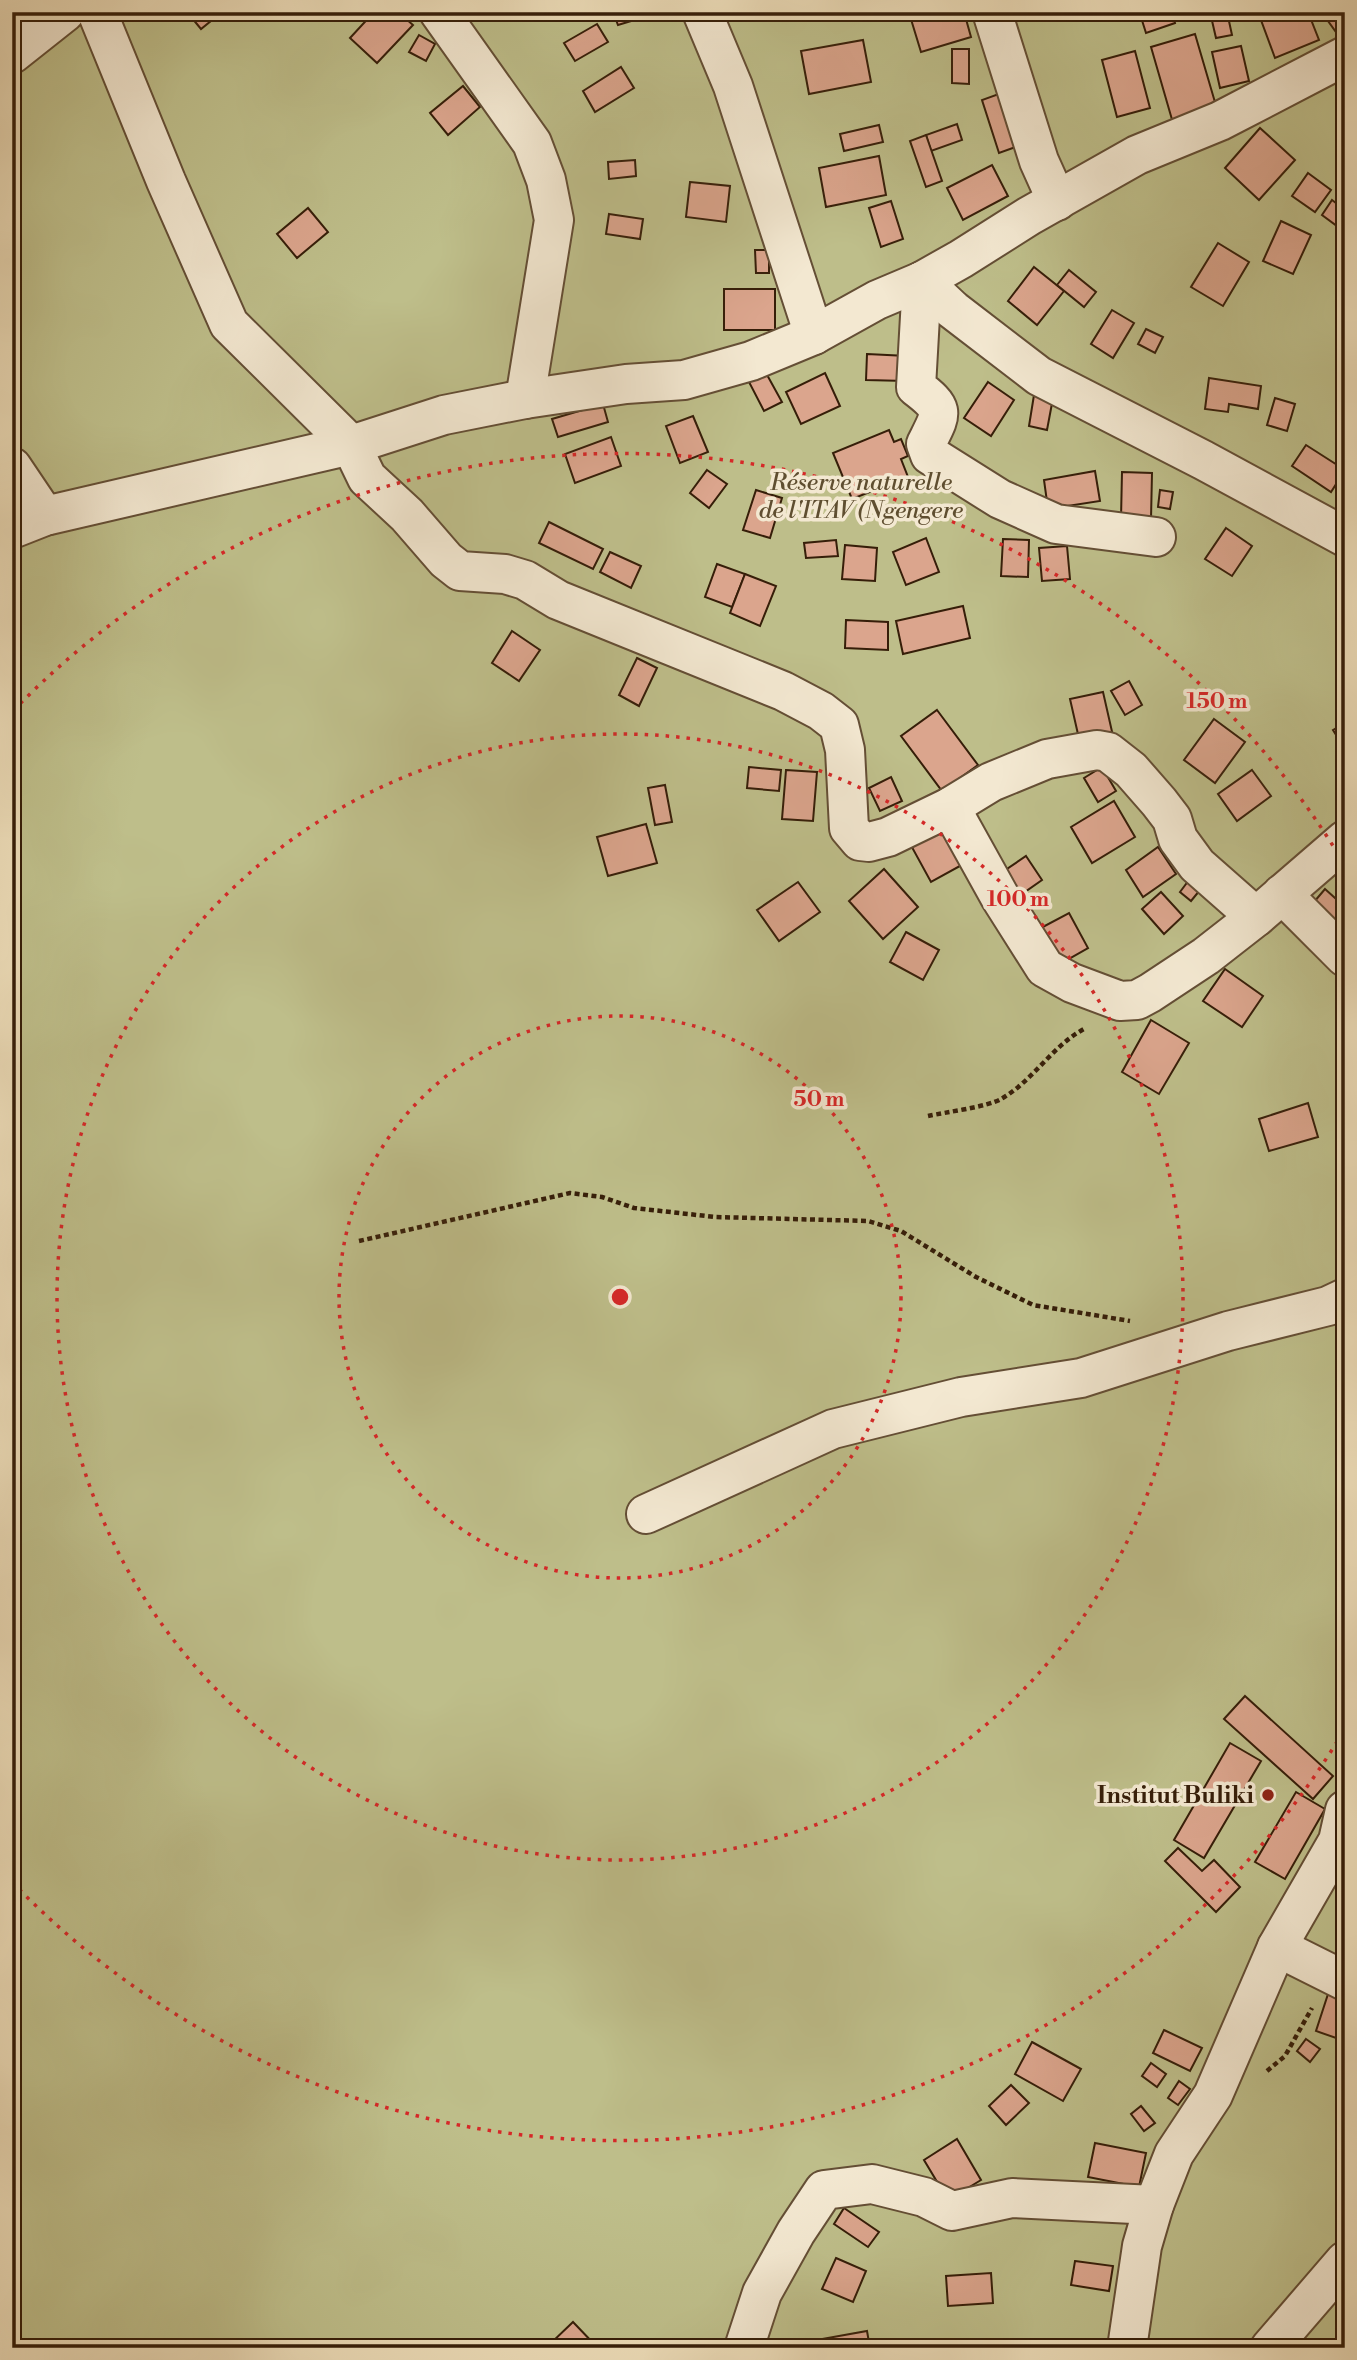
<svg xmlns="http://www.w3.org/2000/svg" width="1357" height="2360" font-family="'Libre Bodoni',serif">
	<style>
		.green { fill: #bebe8a; stroke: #7a6e4a; stroke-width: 2 }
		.building { fill: #dba58d; stroke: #361e09; stroke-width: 2 }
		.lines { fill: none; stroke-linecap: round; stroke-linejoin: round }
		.street-casing { stroke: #644e35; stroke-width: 42 }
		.path { stroke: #361e09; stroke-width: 4.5; stroke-dasharray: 5 3.5; stroke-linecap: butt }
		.street { stroke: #f3e8d1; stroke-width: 38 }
		.ring { fill: none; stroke: #d62828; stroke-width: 3.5; stroke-dasharray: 3.5 7 }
		.poi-dot { fill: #8f2418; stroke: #f3e8d1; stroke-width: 2.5 }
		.labels { text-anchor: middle; stroke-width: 7; stroke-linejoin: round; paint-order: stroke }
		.park-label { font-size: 24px; font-style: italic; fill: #5f4e30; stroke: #f3e8d1 }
		.poi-label { font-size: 24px; font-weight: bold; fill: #361e09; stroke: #f3e8d1; text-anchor: end }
		.centre { fill: #d62828; stroke: #f3e8d1; stroke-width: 3.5 }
		.ring-label { font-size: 21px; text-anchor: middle; font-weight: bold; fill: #d62828; stroke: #f3e8d1; stroke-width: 7; stroke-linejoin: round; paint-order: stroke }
	</style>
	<rect width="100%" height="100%" fill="#ecdcb8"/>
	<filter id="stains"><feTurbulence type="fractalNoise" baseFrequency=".00286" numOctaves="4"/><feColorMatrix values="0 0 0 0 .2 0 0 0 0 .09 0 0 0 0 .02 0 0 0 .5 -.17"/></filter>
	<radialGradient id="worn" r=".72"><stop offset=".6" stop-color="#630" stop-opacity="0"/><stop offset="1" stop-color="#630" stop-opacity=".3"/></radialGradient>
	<rect class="green" x="12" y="12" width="1333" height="2336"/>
	<g class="building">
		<polygon points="12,12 29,12 19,29 12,24"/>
		<polygon points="187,12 222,12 201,29"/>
		<polygon points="374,12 398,12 413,25 377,63 350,38"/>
		<polygon points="613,12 628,12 631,21 618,25"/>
		<polygon points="924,12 964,12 971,37 921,52 910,16"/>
		<polygon points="1144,12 1172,12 1175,23 1146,33 1140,14"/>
		<polygon points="1210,12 1227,12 1232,35 1216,38"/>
		<polygon points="1258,12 1308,12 1319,40 1275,58"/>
		<polygon points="1326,12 1345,12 1345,36 1341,39 1323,14"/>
		<polygon points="597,24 608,42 575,61 564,43"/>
		<polygon points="1195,34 1217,109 1173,123 1151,47"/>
		<polygon points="419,35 435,44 426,61 409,52"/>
		<polygon points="863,40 871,82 809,94 801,51"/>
		<polygon points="1241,46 1249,81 1220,88 1212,52"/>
		<polygon points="952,49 969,49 969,84 952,83"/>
		<polygon points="1135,51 1150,108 1117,117 1102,60"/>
		<polygon points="621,67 634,88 595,112 583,91"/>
		<polygon points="463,86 480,107 448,135 430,113"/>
		<polygon points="1007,91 1024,144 999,153 982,100"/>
		<polygon points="957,124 962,140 931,151 926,135"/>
		<polygon points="879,125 883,142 844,151 840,134"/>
		<polygon points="1260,128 1295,160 1259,200 1225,168"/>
		<polygon points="926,135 942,181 926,187 910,141"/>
		<polygon points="879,156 886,195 826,207 819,168"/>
		<polygon points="635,160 636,176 609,179 608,162"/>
		<polygon points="992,165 1008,196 963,220 947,188"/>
		<polygon points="1308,173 1331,190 1315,212 1292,196"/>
		<polygon points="690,182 730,186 726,222 686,217"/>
		<polygon points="1332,200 1345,210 1345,224 1341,229 1322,215"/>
		<polygon points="891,201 903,239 881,247 869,208"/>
		<polygon points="308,208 328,232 297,258 277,234"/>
		<polygon points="609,214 643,219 640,239 606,234"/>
		<polygon points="1281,221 1311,235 1293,274 1263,261"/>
		<polygon points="1218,243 1249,262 1223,306 1191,287"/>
		<polygon points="755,250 769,250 769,273 756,273"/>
		<polygon points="1034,267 1064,291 1037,325 1008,301"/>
		<polygon points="1069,270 1096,292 1084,307 1057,285"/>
		<rect x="724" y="289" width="51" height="41"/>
		<polygon points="1112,310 1134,323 1113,358 1091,344"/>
		<polygon points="1146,329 1163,337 1155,353 1138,344"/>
		<polygon points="867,354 907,356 906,381 866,380"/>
		<polygon points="766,373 782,402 764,411 749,382"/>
		<polygon points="825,373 840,406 801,424 786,392"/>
		<polygon points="1209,378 1261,386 1258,409 1229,404 1228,412 1205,409"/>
		<polygon points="988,382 1014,400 991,436 964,418"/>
		<polygon points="1034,395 1053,398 1047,430 1029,426"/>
		<polygon points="1275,398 1295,404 1287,431 1267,425"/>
		<polygon points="603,404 608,422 558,437 552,419"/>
		<polygon points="693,416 708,452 680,463 666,426"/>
		<polygon points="889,430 894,442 901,439 908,456 901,459 908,477 852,499 833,453"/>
		<polygon points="611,437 621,466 575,483 565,454"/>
		<polygon points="1306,445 1345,470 1331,492 1292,466"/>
		<polygon points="707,470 727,484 709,508 690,493"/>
		<polygon points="1095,471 1100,501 1048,509 1044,480"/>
		<polygon points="1122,472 1152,473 1151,519 1121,519"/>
		<polygon points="756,490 782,498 770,538 743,530"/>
		<polygon points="1160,490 1173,492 1170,509 1158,507"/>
		<polygon points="549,522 603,549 593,569 539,543"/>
		<polygon points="1226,528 1252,546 1232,576 1205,559"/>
		<polygon points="926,538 939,572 906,585 893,552"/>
		<polygon points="1003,539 1029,540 1028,577 1001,576"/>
		<polygon points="836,540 838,556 806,558 804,543"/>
		<polygon points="845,545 877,548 875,581 842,579"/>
		<polygon points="1067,546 1070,579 1042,581 1039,548"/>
		<polygon points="610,552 641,566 631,588 600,572"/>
		<polygon points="717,564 745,574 732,607 705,597"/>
		<polygon points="745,574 776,586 760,626 730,613"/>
		<polygon points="963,606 970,638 903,654 896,621"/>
		<polygon points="846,620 888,622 888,650 845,648"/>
		<polygon points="512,631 540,650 519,681 492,663"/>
		<polygon points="637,658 657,668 639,706 619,695"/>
		<polygon points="1129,681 1142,705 1125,715 1111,691"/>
		<polygon points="1103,692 1113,736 1080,743 1070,699"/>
		<polygon points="937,710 978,765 942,791 901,736"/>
		<polygon points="1214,719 1245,742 1215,783 1184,760"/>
		<polygon points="1345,723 1345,749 1333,730"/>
		<polygon points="749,767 781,770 779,791 747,788"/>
		<polygon points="1102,767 1116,791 1098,802 1084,778"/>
		<polygon points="786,770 817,772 813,821 782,819"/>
		<polygon points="1252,770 1271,796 1237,821 1218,794"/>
		<polygon points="891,777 902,801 880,811 869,788"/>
		<polygon points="665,785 672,822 655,825 648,788"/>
		<polygon points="1114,801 1135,837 1092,863 1071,827"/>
		<polygon points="947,819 969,861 931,882 908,840"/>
		<polygon points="646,824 657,863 608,876 597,837"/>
		<polygon points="1158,847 1176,874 1143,897 1126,870"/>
		<polygon points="1026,856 1042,880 1012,901 995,877"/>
		<polygon points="884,869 918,907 883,939 849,901"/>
		<polygon points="1189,880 1200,890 1191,901 1180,892"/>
		<polygon points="798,882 820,912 779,941 757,910"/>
		<polygon points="1325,889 1345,907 1345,914 1337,923 1314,902"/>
		<polygon points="1161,892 1183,916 1164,934 1142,909"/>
		<polygon points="1069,913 1088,948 1058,965 1039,929"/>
		<polygon points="906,932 939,950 923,980 890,962"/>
		<polygon points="1225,969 1263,996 1242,1027 1203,1001"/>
		<polygon points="1151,1020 1189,1043 1159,1094 1122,1072"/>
		<polygon points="1308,1103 1318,1137 1269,1151 1259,1119"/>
		<polygon points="1245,1696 1333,1776 1313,1799 1224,1719"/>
		<polygon points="1230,1743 1261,1761 1204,1858 1174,1840"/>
		<polygon points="1296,1792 1325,1809 1285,1879 1255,1862"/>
		<polygon points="1178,1848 1202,1871 1214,1860 1240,1887 1216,1912 1165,1861"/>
		<polygon points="1329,1991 1345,1996 1345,2020 1339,2039 1316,2031"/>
		<polygon points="1164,2030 1202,2048 1190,2071 1153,2053"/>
		<polygon points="1306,2039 1320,2049 1310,2062 1297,2051"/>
		<polygon points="1032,2042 1081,2069 1063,2101 1015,2074"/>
		<polygon points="1151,2063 1166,2074 1157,2087 1142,2076"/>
		<polygon points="1179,2081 1190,2089 1178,2105 1168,2098"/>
		<polygon points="1011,2085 1029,2103 1006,2125 989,2106"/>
		<polygon points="1141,2106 1155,2123 1144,2131 1131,2114"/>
		<polygon points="957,2139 981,2180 948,2200 924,2160"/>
		<polygon points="1095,2143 1146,2153 1139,2187 1088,2177"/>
		<polygon points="844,2208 879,2232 868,2247 834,2224"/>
		<polygon points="836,2258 866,2271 853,2302 822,2289"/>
		<polygon points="1075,2261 1113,2266 1109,2291 1071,2285"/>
		<polygon points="991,2273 993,2303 948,2306 946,2276"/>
		<polygon points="573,2322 596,2346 595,2348 555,2348 551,2343"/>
		<polygon points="867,2331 870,2348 824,2348 822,2339"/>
	</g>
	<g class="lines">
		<g class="street-casing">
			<g id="street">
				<polyline points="97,12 166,181 229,324 351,445 367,478 407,515 446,560 460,571 505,574 525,580 558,600 783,691 821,711 839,725 845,750 849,828 860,841 869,842 888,837 950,807 991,782 1047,759 1097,750 1108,752 1131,770 1159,802 1172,819 1178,839 1197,865 1256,917"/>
				<polyline points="439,12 532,143 546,180 554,220 525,399"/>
				<polyline points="702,12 733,86 814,335"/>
				<polyline points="992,12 1039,161 1057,201"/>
				<polyline points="12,54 65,12"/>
				<polyline points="922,281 953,310 1039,376 1203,460 1345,537"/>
				<path d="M922,281L916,387C946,410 942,412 926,444L930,455L1000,499L1056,524L1156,537"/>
				<polyline points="12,467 45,516"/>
				<polyline points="12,529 45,516 351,445 444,415 525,399 626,384 684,380 751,361 814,335 877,300 922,281 961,259 1029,216 1137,155 1220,121 1345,56"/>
				<polyline points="950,807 1000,897 1045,968 1072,983 1120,1001 1137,1000 1150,993 1206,956 1256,917 1345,840"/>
				<polyline points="1282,894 1345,957"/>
				<polyline points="646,1514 833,1429 961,1397 1081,1378 1228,1331 1328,1306 1345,1298"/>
				<polyline points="1277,1947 1345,1981"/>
				<polyline points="744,2348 762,2293 796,2232 824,2190 872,2184 924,2197 952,2211 1012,2198 1154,2205"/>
				<polyline points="1127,2348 1142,2246 1154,2205 1174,2154 1213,2095 1277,1947 1338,1841 1345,1810"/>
				<polyline points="1270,2348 1345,2261"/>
			</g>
		</g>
		<g class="path">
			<path d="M928,1116C946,1112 987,1107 1001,1099C1033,1081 1052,1046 1084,1029"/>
			<polyline points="359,1241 570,1193 602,1197 634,1208 715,1217 868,1221 901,1231 976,1277 1033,1305 1130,1321"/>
			<polyline points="1267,2071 1285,2056 1312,2008"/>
		</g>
		<use href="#street" class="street"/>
	</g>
	<g class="ring">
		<circle cx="620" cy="1297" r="281"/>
		<circle cx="620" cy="1297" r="563"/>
		<path d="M1343 1732A844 844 0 0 1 13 1883M13 711A844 844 0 0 1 1343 862"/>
	</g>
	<circle class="poi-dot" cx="1268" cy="1795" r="7"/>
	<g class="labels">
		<g class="park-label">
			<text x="861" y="490">Réserve naturelle<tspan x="861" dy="28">de l'ITAV (Ngengere</tspan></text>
		</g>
		<g class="poi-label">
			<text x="1254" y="1803">Institut Buliki</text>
		</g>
	</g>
	<circle cx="620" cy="1297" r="10" class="centre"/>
	<g class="ring-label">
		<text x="1217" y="708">150 m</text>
		<text x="1018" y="906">100 m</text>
		<text x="819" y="1106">50 m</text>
	</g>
	<rect width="1357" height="2360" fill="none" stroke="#ecdcb8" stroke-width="42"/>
	<rect x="14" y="14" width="1329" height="2332" fill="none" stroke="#361e09" stroke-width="3.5"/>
	<rect x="21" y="21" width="1315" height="2318" fill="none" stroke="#361e09" stroke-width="2"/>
	<rect width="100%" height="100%" filter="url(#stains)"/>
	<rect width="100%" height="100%" fill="url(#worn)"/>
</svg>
